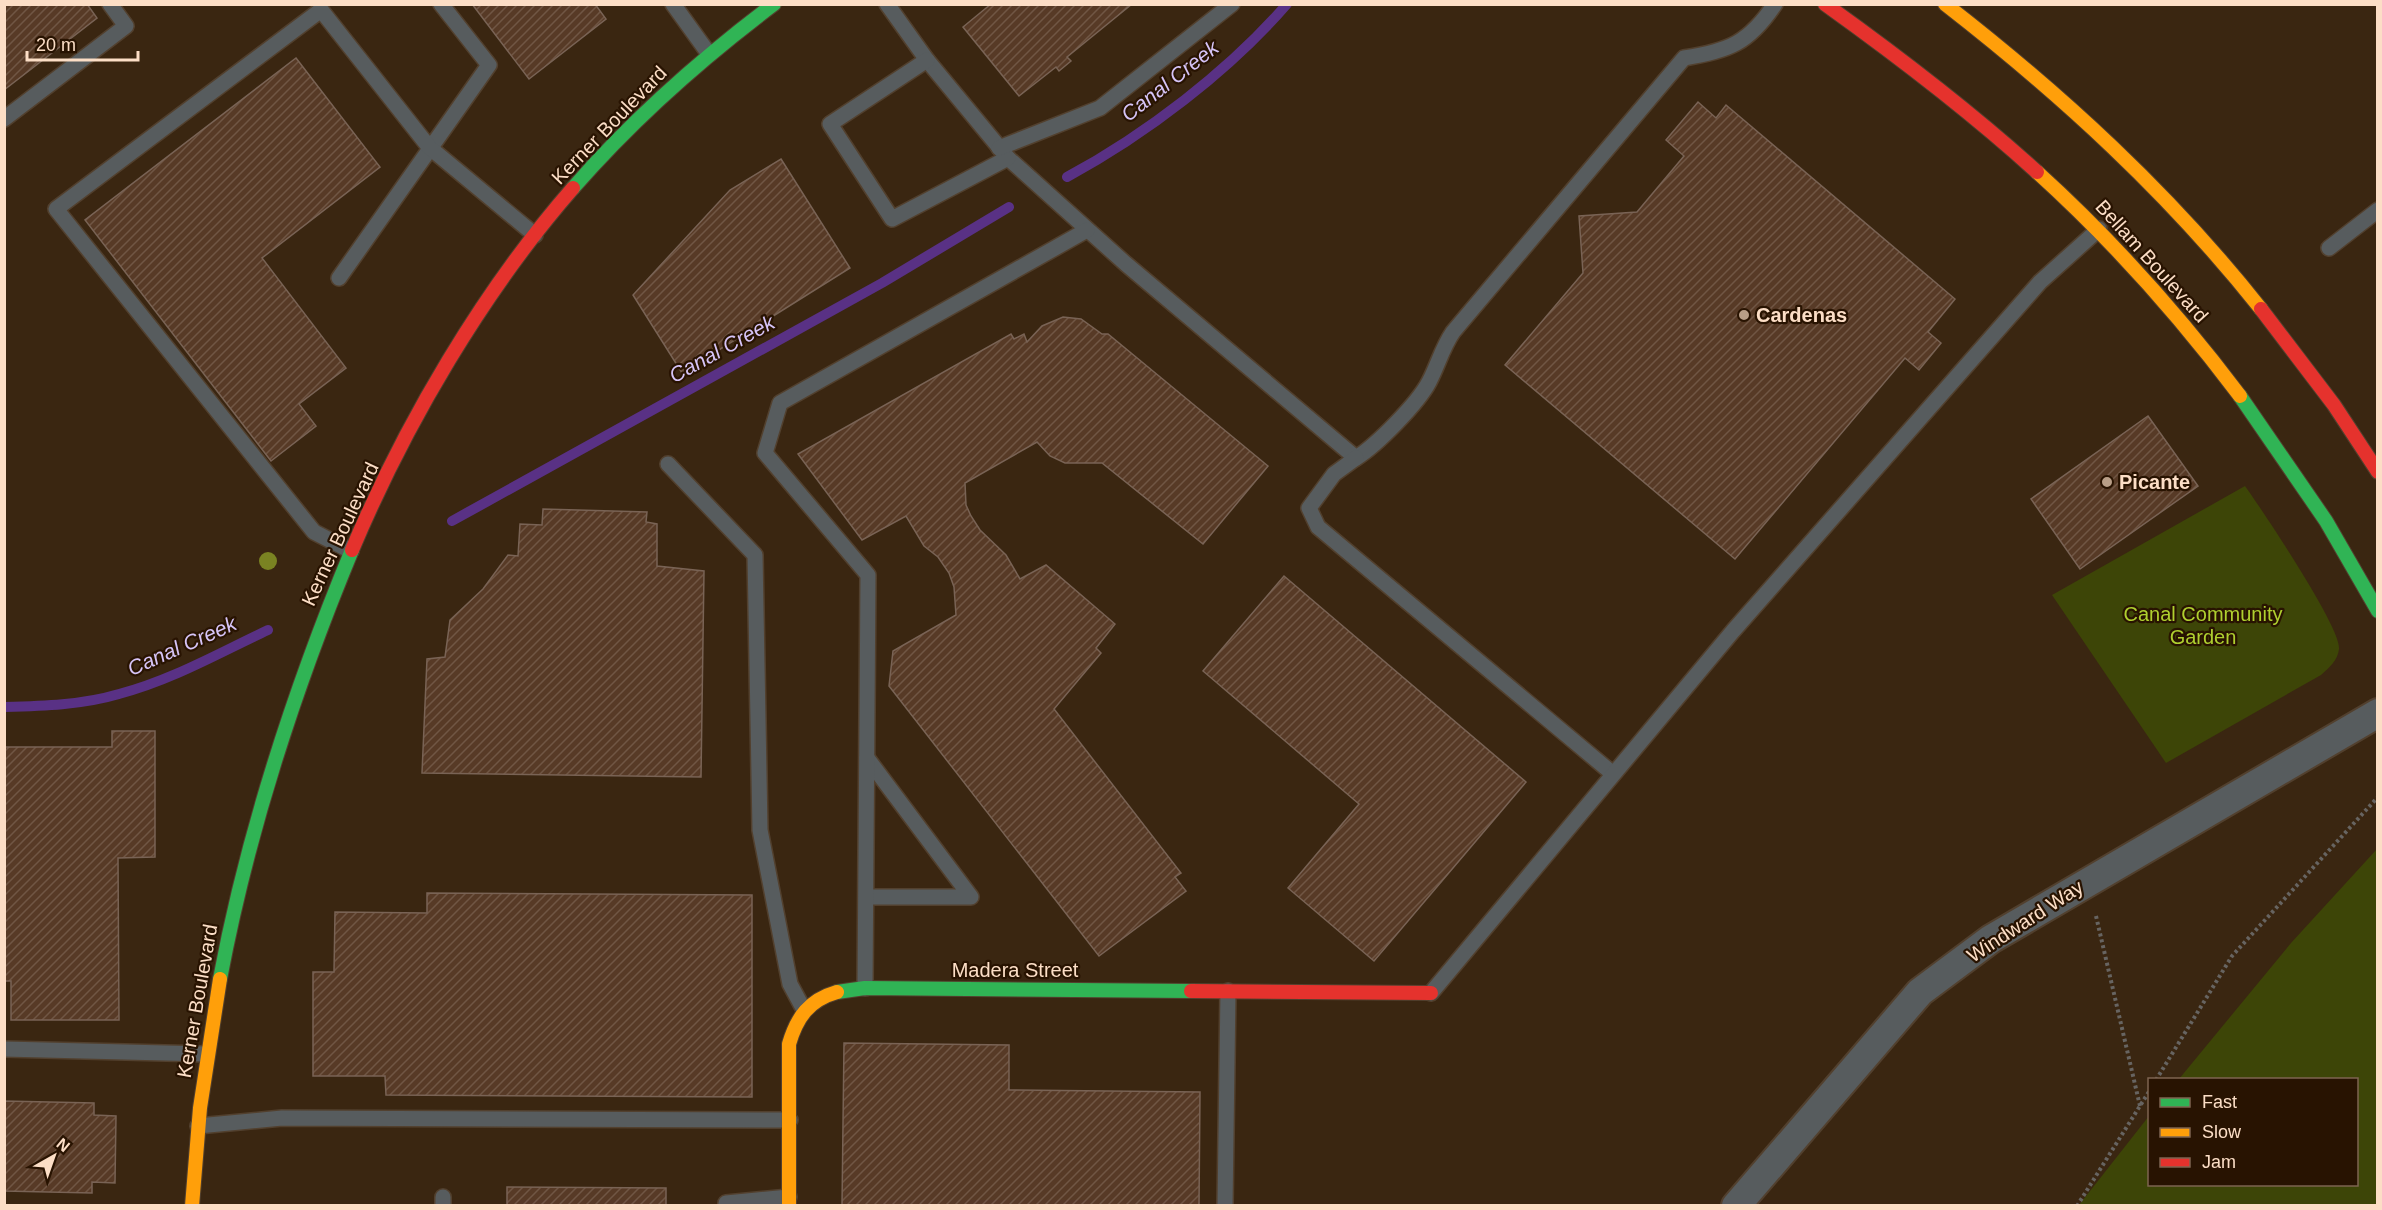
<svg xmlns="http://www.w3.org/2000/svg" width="2382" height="1210" font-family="Arial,sans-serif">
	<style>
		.green { fill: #3d4507 }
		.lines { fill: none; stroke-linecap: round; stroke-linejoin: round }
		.stream { stroke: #593185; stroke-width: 10 }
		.building { fill: url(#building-hatch); stroke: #796355; stroke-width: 1.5 }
		.lane-casing { stroke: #52402e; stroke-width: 18 }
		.street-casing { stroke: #52402e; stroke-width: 32 }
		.fast-casing { stroke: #52402e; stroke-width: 16 }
		.slow-casing { stroke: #52402e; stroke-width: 16 }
		.jam-casing { stroke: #52402e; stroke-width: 16 }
		.path { stroke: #676461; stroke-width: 4; stroke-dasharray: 3 3; stroke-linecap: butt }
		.lane { stroke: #575c5e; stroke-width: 15 }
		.street { stroke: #575c5e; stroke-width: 28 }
		.fast { stroke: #30b455; stroke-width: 14 }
		.slow { stroke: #ff9f0a; stroke-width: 14 }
		.jam { stroke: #e5322d; stroke-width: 14 }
		.tree { fill: #7a8322 }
		.poi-dot { fill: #b89e87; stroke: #281301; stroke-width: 2 }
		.labels { text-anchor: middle; stroke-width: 4.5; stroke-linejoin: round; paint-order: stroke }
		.street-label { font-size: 20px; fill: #fcdec6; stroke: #281301 }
		.poi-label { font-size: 20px; font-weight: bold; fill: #fcdec6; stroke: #281301; text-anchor: start }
		.park-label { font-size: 20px; fill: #afcf2f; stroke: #281301 }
		.water-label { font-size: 21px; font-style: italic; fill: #d6c4f7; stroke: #281301 }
	</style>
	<defs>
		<pattern id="building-hatch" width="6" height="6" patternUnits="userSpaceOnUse" patternTransform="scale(1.5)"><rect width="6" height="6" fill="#573a26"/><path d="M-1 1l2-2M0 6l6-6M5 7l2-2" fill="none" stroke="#705644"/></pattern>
	</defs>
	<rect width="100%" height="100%" fill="#3a2611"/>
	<g class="green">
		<path d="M2245,486C2262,510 2341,627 2339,649C2338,660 2329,668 2321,675L2166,763L2052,595Z"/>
		<polygon points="2377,849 2377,1205 2079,1205 2149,1116 2150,1184 2356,1184 2356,1080 2179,1079 2291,943"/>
	</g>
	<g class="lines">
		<g class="stream">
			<path d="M1067,177C1145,135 1229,71 1287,4"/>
			<polyline points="452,521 882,283 1009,207"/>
			<path d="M4,707C43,706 82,705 119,694C172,680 219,653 268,630"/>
		</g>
	</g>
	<g class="building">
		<polygon points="4,4 87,4 97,18 4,90"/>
		<polygon points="472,4 595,4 606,19 529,79"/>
		<polygon points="991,4 1132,4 1067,57 1071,61 1059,71 1056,67 1019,96 963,27"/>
		<polygon points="296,58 380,167 262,258 346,368 299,404 316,426 271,461 85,220"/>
		<polygon points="1698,102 1716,118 1726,105 1955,299 1928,332 1941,343 1919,370 1905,358 1735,559 1505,365 1583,273 1579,216 1637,212 1684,156 1666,140"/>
		<polygon points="781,159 850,268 682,373 633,295 730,190"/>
		<polygon points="1063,317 1081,319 1102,334 1108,334 1268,466 1203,544 1102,463 1065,463 1050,456 1037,442 965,483 966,505 971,516 980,530 1006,555 1020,579 1046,565 1115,624 1096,648 1101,653 1054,709 1181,873 1175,877 1186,891 1099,956 889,686 893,651 956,615 954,587 949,573 938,557 924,546 906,516 862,540 798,454 1011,334 1014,339 1024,334 1027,342 1042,326"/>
		<polygon points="2148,416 2198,486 2080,569 2031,499"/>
		<polygon points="543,509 647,512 646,522 657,524 657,566 704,571 701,777 422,773 427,659 445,657 450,620 483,589 508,555 518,556 520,524 542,525"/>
		<polygon points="1284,576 1526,782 1374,961 1288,888 1359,804 1203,671"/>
		<polygon points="112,731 155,731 155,857 118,858 119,1020 11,1020 11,981 4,981 4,747 112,747"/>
		<polygon points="427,893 752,895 752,1097 386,1095 385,1076 313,1076 313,972 334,972 335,912 427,913"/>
		<polygon points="844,1043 1009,1045 1009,1090 1200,1092 1199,1206 842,1206"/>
		<polygon points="4,1101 94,1103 94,1115 116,1116 115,1183 92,1182 92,1193 4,1191"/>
		<polygon points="507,1187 666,1188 666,1206 507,1206"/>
	</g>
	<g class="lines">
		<g class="lane-casing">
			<g id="lane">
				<polyline points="673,4 709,54"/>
				<path d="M887,4L927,60L1008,158L1126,264L1356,458C1377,445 1418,403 1429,382C1438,365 1442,348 1453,332L1684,58C1729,51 1749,43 1775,4"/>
				<polyline points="927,60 830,124 892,219 1008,158"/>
				<polyline points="4,119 126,26 110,4"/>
				<polyline points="999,148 1100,108 1232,4"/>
				<polyline points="2329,248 2378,210"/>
				<polyline points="339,278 489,65 441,4"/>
				<polyline points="1356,458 1334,474 1309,508 1318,527 1612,773"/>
				<polyline points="668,464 755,555 760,830 790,984 804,1010"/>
				<polyline points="351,551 314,532 56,209 321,10 429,147 535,235"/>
				<polyline points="867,897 971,897 867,758"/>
				<polyline points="865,988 868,575 765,453 780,403 1087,230"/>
				<polyline points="1431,993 1733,631 2040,282 2099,229"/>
				<polyline points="4,1049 206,1054"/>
				<polyline points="198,1126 282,1118 790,1120"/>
				<polyline points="443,1206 443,1197"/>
				<polyline points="726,1206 726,1203 789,1197"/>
				<polyline points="1225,1206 1228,991"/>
			</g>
		</g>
		<g class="street-casing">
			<polyline id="street" points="1736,1206 1920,992 1991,939 2378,713"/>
		</g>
		<g class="fast-casing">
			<g id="fast">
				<path d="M573,188C633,119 701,59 774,4"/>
				<polyline points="2240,396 2326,521 2378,611"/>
				<path d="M220,979C248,830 294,690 352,550"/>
				<polyline points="837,992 865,988 1191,991"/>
			</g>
		</g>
		<g class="slow-casing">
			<g id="slow">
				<path d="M1945,4C2062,95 2169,193 2261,309"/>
				<path d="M2037,172C2112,240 2179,315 2240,396"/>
				<polyline points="192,1206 200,1108 220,979"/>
				<path d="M789,1206V1044C797,1017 809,1000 837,992"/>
			</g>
		</g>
		<g class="jam-casing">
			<g id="jam">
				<path d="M1825,4C1899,57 1970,111 2037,172"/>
				<polyline points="2261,309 2334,405 2378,472"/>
				<path d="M352,550C405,424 483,291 573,188"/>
				<polyline points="1191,991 1431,993"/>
			</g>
		</g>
		<g class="path">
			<polyline points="2096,916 2140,1106"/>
			<polyline points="2156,1080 2232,956 2378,797"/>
			<polyline points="2077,1206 2150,1090"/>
		</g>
		<use href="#lane" class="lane"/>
		<use href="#street" class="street"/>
		<use href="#fast" class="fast"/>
		<use href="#slow" class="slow"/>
		<use href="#jam" class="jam"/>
	</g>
	<circle class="tree" cx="268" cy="561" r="9"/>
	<g class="poi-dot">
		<circle cx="1744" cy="315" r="6"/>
		<circle cx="2107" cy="482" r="6"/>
	</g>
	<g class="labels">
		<g class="street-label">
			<text transform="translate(609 125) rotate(-46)" y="7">Kerner Boulevard</text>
			<text transform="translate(2152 261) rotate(48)" y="7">Bellam Boulevard</text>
			<text transform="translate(340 534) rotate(-65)" y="7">Kerner Boulevard</text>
			<text transform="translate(2025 921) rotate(-33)" y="7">Windward Way</text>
			<text x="1015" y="977">Madera Street</text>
			<text transform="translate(197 1001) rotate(-80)" y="7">Kerner Boulevard</text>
		</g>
		<g class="poi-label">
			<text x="1756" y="322">Cardenas</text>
			<text x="2119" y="489">Picante</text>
		</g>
		<g class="park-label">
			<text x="2203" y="621">Canal Community<tspan x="2203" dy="23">Garden</tspan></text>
		</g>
		<g class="water-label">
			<text transform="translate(1170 81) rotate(-38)" y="7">Canal Creek</text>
			<text transform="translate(722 349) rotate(-29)" y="7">Canal Creek</text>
			<text transform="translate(182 646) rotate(-24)" y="7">Canal Creek</text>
		</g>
	</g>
	<rect width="2382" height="1210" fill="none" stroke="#fcdec6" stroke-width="12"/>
	<rect x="2148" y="1078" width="210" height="108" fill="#281301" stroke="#7d6450" stroke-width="1.5"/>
	<rect x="2160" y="1098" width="30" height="9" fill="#30b455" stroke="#7d6450" stroke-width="1.5"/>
	<text x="2202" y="1108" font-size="18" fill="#fcdec6">Fast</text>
	<rect x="2160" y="1128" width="30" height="9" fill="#ff9f0a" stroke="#7d6450" stroke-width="1.5"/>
	<text x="2202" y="1138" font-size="18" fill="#fcdec6">Slow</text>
	<rect x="2160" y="1158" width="30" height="9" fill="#e5322d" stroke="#7d6450" stroke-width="1.5"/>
	<text x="2202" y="1168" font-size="18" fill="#fcdec6">Jam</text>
	<g transform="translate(54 1156) rotate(40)" stroke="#281301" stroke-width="4.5" paint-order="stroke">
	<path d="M0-4.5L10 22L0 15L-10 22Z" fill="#fcdec6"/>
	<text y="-9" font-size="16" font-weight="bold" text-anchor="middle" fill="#fcdec6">N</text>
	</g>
	<path d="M27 51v9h111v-9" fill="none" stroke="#fcdec6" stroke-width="3"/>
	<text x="36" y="51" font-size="18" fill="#fcdec6" stroke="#281301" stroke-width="4.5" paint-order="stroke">20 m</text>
</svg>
